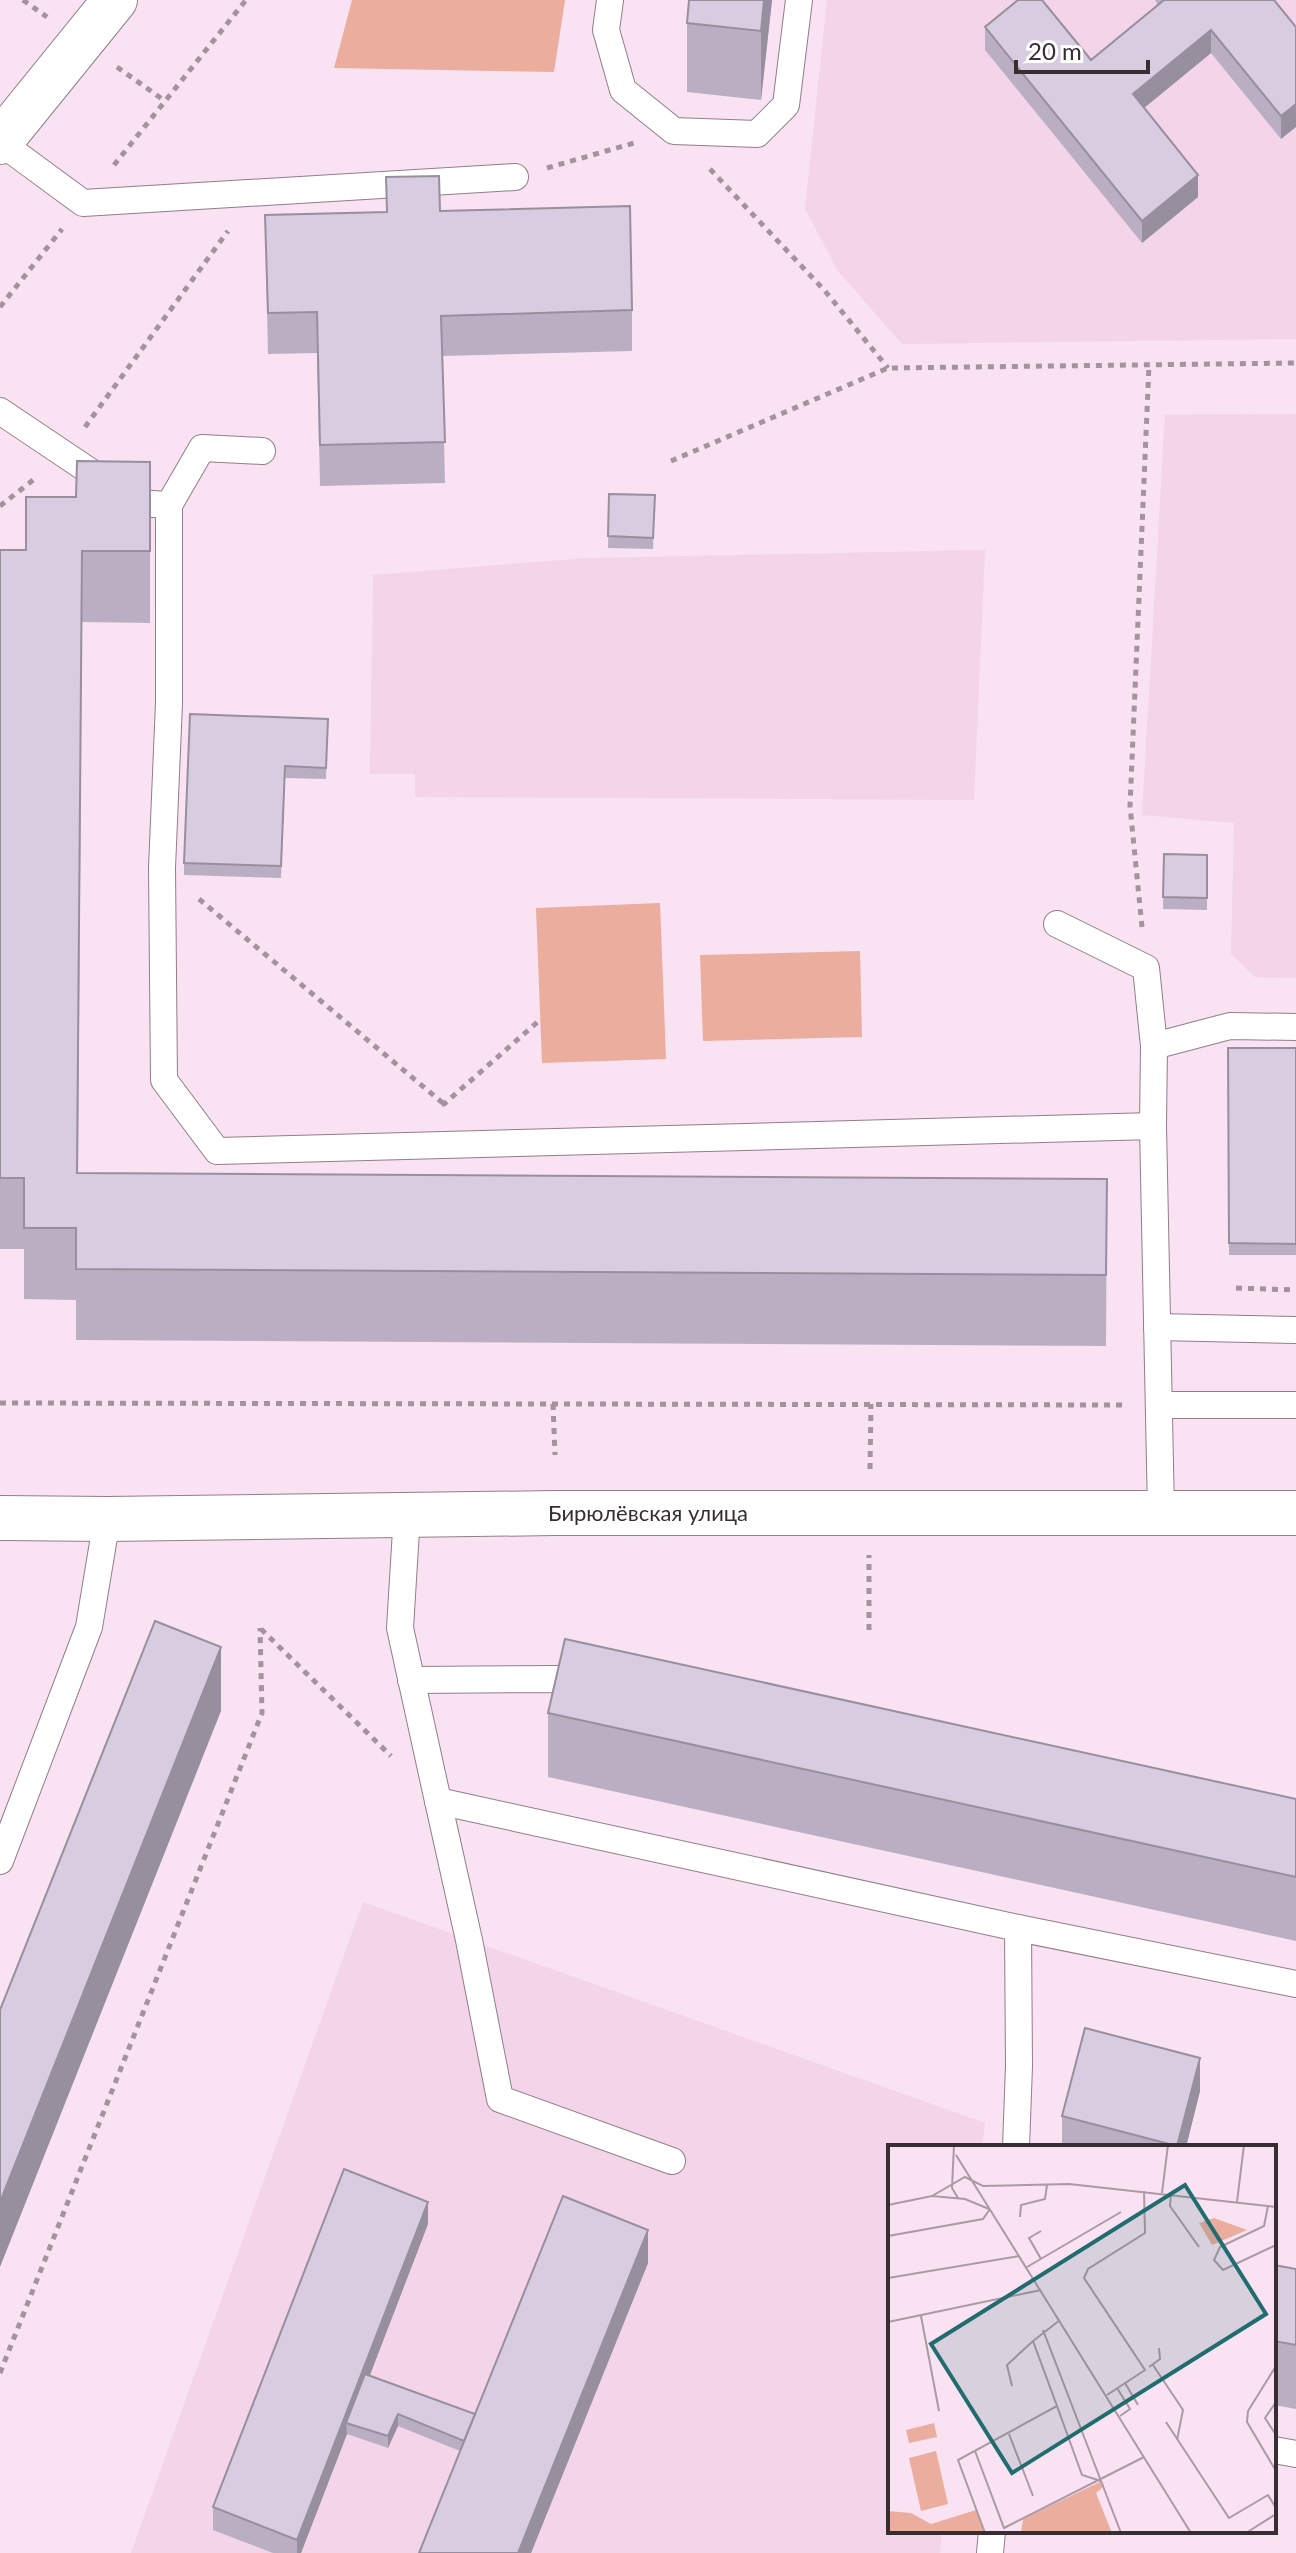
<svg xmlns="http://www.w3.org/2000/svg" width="1296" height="2553" font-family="Lato,sans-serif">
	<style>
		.built { fill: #f3d4e8 }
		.green { fill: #ebad9e }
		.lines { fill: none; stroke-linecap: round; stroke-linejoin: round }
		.lane-casing { stroke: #927d8b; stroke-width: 28 }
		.secondary-casing { stroke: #927d8b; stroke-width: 46 }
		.path { stroke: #a4939e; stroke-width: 5; stroke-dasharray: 6 6; stroke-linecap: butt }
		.lane { stroke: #fff; stroke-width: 26 }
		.secondary { stroke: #fff; stroke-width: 44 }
		.wall { fill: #baafc2 }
		.shaded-wall { fill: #978f9e }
		.building { fill: #d8cce1; stroke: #978f9e; stroke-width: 2 }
		.labels { text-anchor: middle; stroke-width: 6; stroke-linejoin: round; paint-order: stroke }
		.street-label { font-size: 22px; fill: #372e34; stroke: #fff }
		.inset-road { fill: none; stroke: #ab9aa5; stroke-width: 2 }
		.view { fill: #206c6f; fill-opacity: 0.15; stroke: #206c6f; stroke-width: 4 }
		.inset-edge { fill: none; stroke: #372e34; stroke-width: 4 }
	</style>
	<rect width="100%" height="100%" fill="#f9e2f1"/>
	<g class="built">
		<polygon points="827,0 1296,0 1296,339 902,344 838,271 805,209"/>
		<polygon points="1296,414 1296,978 1255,977 1231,954 1234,823 1142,815 1165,415"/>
		<polygon points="985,550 974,800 415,797 415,774 370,774 373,575 587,558"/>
		<polygon points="363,1902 985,2123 982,2147 890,2147 890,2531 942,2531 940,2553 131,2553"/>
	</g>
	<g class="green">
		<polygon points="352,0 565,0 554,72 334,68"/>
		<polygon points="660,903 666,1059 542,1063 536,908"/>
		<polygon points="860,951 862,1037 703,1041 700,955"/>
	</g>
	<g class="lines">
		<g class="lane-casing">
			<g id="lane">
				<polyline points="610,0 606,30 623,90 674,131 757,134 786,105 799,0"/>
				<polyline points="0,142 83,203 515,177"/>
				<polyline points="0,411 137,503 169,505 169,703 162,868 164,1080 217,1151 1153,1126 1161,1512"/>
				<polyline points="169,505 202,448 262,451"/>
				<polyline points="1057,924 1146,968 1154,1046 1153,1126"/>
				<polyline points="1154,1046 1230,1026 1296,1027"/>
				<polyline points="1157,1327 1296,1330"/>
				<polyline points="1160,1405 1296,1405"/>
				<polyline points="407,1514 400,1628 438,1801 1018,1928 1019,2066 1016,2147"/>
				<polyline points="411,1680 560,1679 590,1685"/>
				<polyline points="438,1801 469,1940 500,2099 672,2161"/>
				<polyline points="0,1861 89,1627 107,1519"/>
				<polyline points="1018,1928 1296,1984"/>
				<polyline points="1274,2450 1296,2454"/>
				<polyline points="990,2553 992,2531"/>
			</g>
		</g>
		<g class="secondary-casing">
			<g id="secondary">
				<polyline points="0,142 115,0"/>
				<polyline points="0,1518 107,1519 555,1513 1296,1513"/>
			</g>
		</g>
		<g class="path">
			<polyline points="23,0 47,17"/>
			<polyline points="117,67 165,101"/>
			<polyline points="114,165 246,0"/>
			<polyline points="547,168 634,143"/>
			<polyline points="710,169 825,291 888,368"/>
			<polyline points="0,307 62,229"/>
			<polyline points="85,427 228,231"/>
			<polyline points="671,461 888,368 1296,363"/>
			<polyline points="0,506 37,477"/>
			<polyline points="199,899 444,1104"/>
			<polyline points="1142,927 1130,806 1149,365"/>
			<polyline points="445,1106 444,1104 541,1019"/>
			<polyline points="1236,1288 1296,1290"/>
			<polyline points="0,1403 1123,1405"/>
			<polyline points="553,1404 555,1455"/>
			<polyline points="870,1469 871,1404"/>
			<polyline points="261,1629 391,1756"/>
			<polyline points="869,1630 869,1555"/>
			<polyline points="0,2373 262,1713 260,1628"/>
		</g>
		<use href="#lane" class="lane"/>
		<use href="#secondary" class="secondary"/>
	</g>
	<g class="wall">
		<polygon points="689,0 772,0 761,100 687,92 687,23"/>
		<polygon points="1155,0 1274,0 1296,27 1281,139 1211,53 1144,108 1198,197 1142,243 985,50 985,27 1091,60 1158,5"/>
		<polygon points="386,177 440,211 632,310 632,351 442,356 445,483 320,486 317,353 268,354 265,215 386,212"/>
		<polygon points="150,462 150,623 82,622 78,1173 1107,1179 1106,1346 76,1340 76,1300 24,1299 24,1249 0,1249 0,550 26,550 76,497"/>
		<polygon points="609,494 655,495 653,549 608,548"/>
		<polygon points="328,719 326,779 285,778 281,878 184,875 184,863"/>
		<polygon points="1164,854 1207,855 1207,910 1163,909"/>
		<polygon points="1228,1048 1296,1048 1296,1255 1229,1255"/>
		<polygon points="548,1713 1296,1799 1296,1941 548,1777"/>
		<polygon points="1200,2091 1186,2147 1062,2147 1062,2116"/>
		<polygon points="428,2224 370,2375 475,2414 648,2263 531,2553 419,2553 460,2451 398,2426 388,2448 347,2434 301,2553 273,2553 213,2530 213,2507"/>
		<polygon points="1274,2265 1296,2269 1296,2409 1274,2405"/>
	</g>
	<g class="shaded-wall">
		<polygon points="764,0 772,0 761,100 761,31"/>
		<polygon points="1211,30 1211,53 1133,117 1133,94"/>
		<polygon points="1296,104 1296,127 1281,139 1281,116"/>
		<polygon points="1198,175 1198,197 1142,243 1142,221"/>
		<polygon points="221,1647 221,1711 0,2267 0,2202"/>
		<polygon points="1200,2058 1200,2091 1186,2147 1177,2147"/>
		<polygon points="428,2202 428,2224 351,2424 346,2423 347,2434 301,2553 297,2553 297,2540"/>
		<polygon points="648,2230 648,2263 531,2553 518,2553"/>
		<polygon points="398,2414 398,2426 388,2448 388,2436"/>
	</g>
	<g class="building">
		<polygon points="689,0 764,0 761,31 687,23"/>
		<polygon points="1018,0 1042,0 1091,60 1164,0 1274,0 1296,27 1296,104 1281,116 1211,30 1133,94 1198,175 1142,221 985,27"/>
		<polygon points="439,176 440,211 630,206 632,310 441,316 445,442 320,445 317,312 268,313 265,215 387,212 386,177"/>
		<polygon points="77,461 150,462 150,551 82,551 77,1173 1107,1179 1106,1275 76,1269 76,1228 24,1228 24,1178 0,1178 0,550 26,550 26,497 76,497"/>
		<polygon points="609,494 655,495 653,538 608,536"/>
		<polygon points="190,714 328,719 326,768 285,766 281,866 184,863"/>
		<polygon points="1164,854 1207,855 1207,898 1163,897"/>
		<polygon points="1228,1048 1296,1048 1296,1244 1229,1243"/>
		<polygon points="155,1621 221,1647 0,2202 0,2010"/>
		<polygon points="565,1639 1296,1799 1296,1877 548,1713"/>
		<polygon points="1085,2028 1200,2058 1177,2146 1062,2116"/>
		<polygon points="344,2169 428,2202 297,2540 213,2507"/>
		<polygon points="563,2196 648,2230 518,2553 419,2553"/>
		<polygon points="1274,2265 1296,2269 1296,2345 1274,2341"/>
		<polygon points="365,2374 475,2414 464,2441 398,2414 388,2436 346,2423"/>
	</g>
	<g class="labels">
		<g class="street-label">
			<text x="648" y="1521">Бирюлёвская улица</text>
		</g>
	</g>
	<g transform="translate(888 2145)">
		<rect width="388" height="388" fill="#f9e2f1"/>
		<path d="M326,73L359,85L324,100L311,78ZM46,278L49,292L21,298L18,285ZM48,306L60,359L33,366L21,313ZM214,336L216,341L208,348L224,388H133L135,374ZM88,365L97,388H0V366L23,368L43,379Z" fill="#ebad9e"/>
		<path class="inset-road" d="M66,0L64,43L70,53M68,10L303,388M274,48L280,0M283,49L282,61L311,102M44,51L77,32L95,41L181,39L388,62M349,57L356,0M0,60L44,51L77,54L101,64M380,61L376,81L332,102L326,115L335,125L388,100M132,72L133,60L157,54L159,40M0,91L95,74L102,64M153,114L141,93L153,86M139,122L233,67M0,133L131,111M33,171L51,266M0,177L153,145M155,185L233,388M265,220L295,265L289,295M388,221L360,266L359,277L388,326M261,222L272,214L271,203M237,238L250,260M124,241L119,220L145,196M229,243L242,264L232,271M219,250L257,225L196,133L200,124L257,88L256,46M388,257L377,273L388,290M169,261L194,330L213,336M278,277L341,373L380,350L388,363M121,289L145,351M87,306L116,383L256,312M97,388L70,315L169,261L145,196L172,175M358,388L388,369"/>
		<path class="view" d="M297,40L378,169L124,328L43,199Z"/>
		<rect width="388" height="388" class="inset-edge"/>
	</g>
	<path d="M1016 60v12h132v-12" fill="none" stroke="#372e34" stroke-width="4"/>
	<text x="1028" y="60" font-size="24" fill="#372e34" stroke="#ffffff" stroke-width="6" paint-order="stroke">20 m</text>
</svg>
